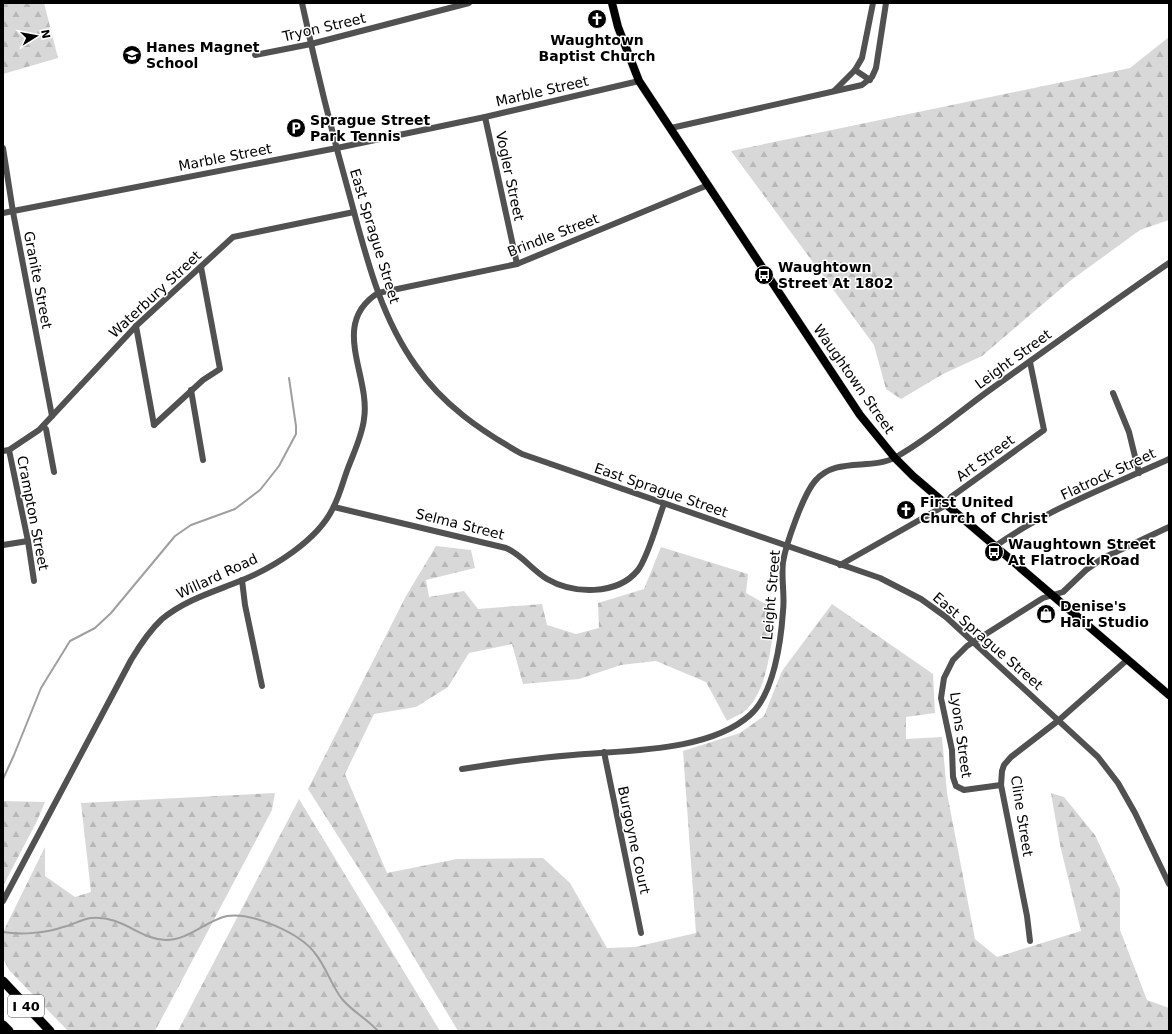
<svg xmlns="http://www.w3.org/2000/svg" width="1172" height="1034" font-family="'DejaVu Sans',sans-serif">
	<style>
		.forest { fill: url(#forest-firs) }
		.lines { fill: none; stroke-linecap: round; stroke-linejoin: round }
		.stream { stroke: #9f9f9f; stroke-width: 2 }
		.major-casing { stroke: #dbdbdb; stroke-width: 9 }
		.highway-casing { stroke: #dbdbdb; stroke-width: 10 }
		.minor { stroke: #515151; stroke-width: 6 }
		.major { stroke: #000; stroke-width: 8 }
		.highway { stroke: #000; stroke-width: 9 }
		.labels { text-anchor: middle; stroke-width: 3; stroke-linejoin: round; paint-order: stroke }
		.shield { fill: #fff; stroke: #4c4c4c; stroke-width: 1 }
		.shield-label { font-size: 13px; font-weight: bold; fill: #000 }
		.street-label { font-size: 14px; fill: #000; stroke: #fff }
		.poi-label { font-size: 14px; font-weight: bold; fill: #000; stroke: #fff; text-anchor: start }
	</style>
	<defs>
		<pattern id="forest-firs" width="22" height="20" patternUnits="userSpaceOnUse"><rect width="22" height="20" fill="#d8d8d8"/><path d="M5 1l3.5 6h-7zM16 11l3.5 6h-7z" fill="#b8b8b8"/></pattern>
	</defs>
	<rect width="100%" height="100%" fill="#fff"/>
	<g class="forest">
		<polygon points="3,3 44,3 58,58 3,74"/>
		<polygon points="1169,37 1169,220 1140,230 1070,281 982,356 943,374 901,399 886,389 874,345 731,151 1130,68"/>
		<path d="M436,546L471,550L475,568L426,580L429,597L464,591L478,609L542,604L547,625L576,634L599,628L598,603L644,589L661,547L748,574L746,593L776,610C771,641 770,683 748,708C743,714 733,717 727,721L706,682L656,661L621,665L579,679L523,684L512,644L469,653L448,687L416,707L374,714L345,774L387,873L457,859L543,858L570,883L607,948L635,947L696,933L683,751L740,733L764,716L782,671L832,604L933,674L935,713L906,717V739L942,737L947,793L975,939L997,957L1081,931L1060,845L1051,793L1064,797L1095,835L1120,889V930L1147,1000L1169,1008V1031H458L394,924L308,789L406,596Z"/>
		<polygon points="275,793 272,810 155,1031 68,1031 9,970 3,958 3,932 45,847 45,876 75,897 91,892 81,803"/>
		<polygon points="299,799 440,1031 178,1031"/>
		<polygon points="3,801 45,802 37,821 3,886"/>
	</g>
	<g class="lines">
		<g class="stream">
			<polyline points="3,779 14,755 41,688 70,641 95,628 111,613 175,536 191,525 235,509 260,490 279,466 296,434 296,426 289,378"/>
			<path d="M3,932C20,935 47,933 63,927C72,925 82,919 91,918C123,915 140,940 166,940C189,940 205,921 227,916C252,912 299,933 314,952C326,966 331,985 342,999C352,1011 367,1019 378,1031"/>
		</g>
		<g class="major-casing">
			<polyline id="major" points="612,3 618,27 639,81 860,415 895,458 913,476 1169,695"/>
		</g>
		<g class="highway-casing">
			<g id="highway">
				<polyline points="3,981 50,1031"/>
				<polyline points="3,1025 9,1031"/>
			</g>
		</g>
		<g class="minor">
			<path d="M302,3C316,68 332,133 350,197C366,256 380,316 416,366C443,405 481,431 522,454L880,578L921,599L946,617L1098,757L1118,783L1135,813L1169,884"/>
			<polyline points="255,55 311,44 469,3"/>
			<polyline points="855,70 870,80"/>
			<polyline points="834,91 855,70 862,58 873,3"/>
			<polyline points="485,117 517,264"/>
			<polyline points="671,128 862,85 872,77 876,68 886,3"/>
			<polyline points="3,148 13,212 52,416"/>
			<polyline points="3,213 337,148 485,117 639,81"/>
			<polyline points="136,326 154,425"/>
			<polyline points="191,390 203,460"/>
			<polyline points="1113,393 1129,432 1139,473"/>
			<polyline points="154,425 203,380 220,369 201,267"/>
			<polyline points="43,426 46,429 54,472"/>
			<polyline points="9,450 28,541 34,581"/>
			<polyline points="3,451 9,450 39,430 136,326 233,237 354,212"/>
			<path d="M334,507L506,548C522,555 532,570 547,579C573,594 617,596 638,570C649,555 657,522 664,504"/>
			<polyline points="3,545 28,541"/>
			<path d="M994,547C1047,509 1110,486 1169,459"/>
			<polyline points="840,565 946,505 951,497 1044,430 1030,362"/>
			<polyline points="242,580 245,605 262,686"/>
			<polyline points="604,752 641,933"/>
			<path d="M462,769C499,763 536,758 573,755C626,750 709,752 750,715C774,694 781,641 783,611C785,595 781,579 783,562C786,544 803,495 815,481C836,456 871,471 896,457C927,440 958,413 987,392C1047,349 1108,305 1169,263"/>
			<polyline points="1001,785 964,790 956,786 953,777 952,750 941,698 944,678 953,660 967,646 1043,598 1063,592 1086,570 1103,558 1169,527"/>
			<path d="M3,901L131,660C140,645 149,631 162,619C185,600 213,592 240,581C273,568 318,540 333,508C340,495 343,481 348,468C354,452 362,436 364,419C371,376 329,324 378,293L517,264L708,185"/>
			<polyline points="1030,941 1027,916 1001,785 1002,771 1004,765 1011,757 1059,720 1127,660"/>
		</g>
		<use href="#major" class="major"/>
		<use href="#highway" class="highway"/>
	</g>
	<defs>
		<g id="church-disc" transform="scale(1)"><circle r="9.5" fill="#000" stroke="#fff"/><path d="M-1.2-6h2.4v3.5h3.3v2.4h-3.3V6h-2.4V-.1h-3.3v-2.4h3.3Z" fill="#fff"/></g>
		<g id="school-disc" transform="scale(1)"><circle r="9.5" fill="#000" stroke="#fff"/><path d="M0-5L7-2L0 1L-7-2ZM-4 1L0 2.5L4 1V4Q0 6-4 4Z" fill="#fff"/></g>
		<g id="parking-disc" transform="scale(1)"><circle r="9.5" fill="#000" stroke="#fff"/><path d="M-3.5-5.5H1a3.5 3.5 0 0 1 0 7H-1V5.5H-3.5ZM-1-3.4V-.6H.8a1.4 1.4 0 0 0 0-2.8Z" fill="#fff"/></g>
		<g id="bus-disc" transform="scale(1)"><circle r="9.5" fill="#000" stroke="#fff"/><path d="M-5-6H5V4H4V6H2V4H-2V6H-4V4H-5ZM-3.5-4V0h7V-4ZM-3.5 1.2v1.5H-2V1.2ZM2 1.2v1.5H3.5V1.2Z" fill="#fff"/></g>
		<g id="shop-disc" transform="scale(1)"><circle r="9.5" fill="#000" stroke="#fff"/><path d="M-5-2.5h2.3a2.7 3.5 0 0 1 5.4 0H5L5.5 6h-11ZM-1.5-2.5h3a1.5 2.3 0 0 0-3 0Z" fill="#fff"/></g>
	</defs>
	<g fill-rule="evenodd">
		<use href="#church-disc" x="597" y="19"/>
		<use href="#school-disc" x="132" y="55"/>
		<use href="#parking-disc" x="296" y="128"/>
		<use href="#bus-disc" x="764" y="275"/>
		<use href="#church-disc" x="906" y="510"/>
		<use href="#bus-disc" x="994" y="552"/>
		<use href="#shop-disc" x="1046" y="614"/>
	</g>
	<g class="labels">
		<rect class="shield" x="8" y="995" width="36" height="22" rx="3"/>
		<g class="shield-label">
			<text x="26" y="1011">I 40</text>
		</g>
		<g class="street-label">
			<text transform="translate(324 27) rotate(-13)" y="5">Tryon Street</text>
			<text transform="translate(542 91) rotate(-13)" y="5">Marble Street</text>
			<text transform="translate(225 157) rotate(-11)" y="5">Marble Street</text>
			<text transform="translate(510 176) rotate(78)" y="5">Vogler Street</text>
			<text transform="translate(553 235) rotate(-21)" y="5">Brindle Street</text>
			<text transform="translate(375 236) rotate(73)" y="5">East Sprague Street</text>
			<text transform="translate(38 280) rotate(79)" y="5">Granite Street</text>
			<text transform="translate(155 294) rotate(-43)" y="5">Waterbury Street</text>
			<text transform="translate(1013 359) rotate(-36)" y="5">Leight Street</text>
			<text transform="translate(854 379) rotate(55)" y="5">Waughtown Street</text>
			<text transform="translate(985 458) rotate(-36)" y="5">Art Street</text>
			<text transform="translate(1108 474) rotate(-25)" y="5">Flatrock Street</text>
			<text transform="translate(661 490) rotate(19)" y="5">East Sprague Street</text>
			<text transform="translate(33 513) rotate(79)" y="5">Crampton Street</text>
			<text transform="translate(460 524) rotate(14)" y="5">Selma Street</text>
			<text transform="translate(217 576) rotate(-25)" y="5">Willard Road</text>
			<text transform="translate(771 595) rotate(-85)" y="5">Leight Street</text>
			<text transform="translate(988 641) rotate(41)" y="5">East Sprague Street</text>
			<text transform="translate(961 735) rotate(82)" y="5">Lyons Street</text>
			<text transform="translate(1022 816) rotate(81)" y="5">Cline Street</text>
			<text transform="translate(634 840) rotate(78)" y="5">Burgoyne Court</text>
		</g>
		<g class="poi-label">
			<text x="597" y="45" text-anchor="middle">Waughtown<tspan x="597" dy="16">Baptist Church</tspan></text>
			<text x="146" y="52">Hanes Magnet<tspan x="146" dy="16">School</tspan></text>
			<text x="310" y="125">Sprague Street<tspan x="310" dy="16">Park Tennis</tspan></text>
			<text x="778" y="272">Waughtown<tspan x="778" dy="16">Street At 1802</tspan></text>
			<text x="920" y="507">First United<tspan x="920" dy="16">Church of Christ</tspan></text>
			<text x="1008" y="549">Waughtown Street<tspan x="1008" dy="16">At Flatrock Road</tspan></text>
			<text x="1060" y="611">Denise's<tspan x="1060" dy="16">Hair Studio</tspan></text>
		</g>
	</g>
	<rect width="1172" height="1034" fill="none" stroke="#000000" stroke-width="8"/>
	<g transform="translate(36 36) rotate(79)" stroke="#ffffff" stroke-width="3" paint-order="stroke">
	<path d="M0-3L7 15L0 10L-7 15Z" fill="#000000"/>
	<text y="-6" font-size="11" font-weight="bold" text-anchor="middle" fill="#000000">N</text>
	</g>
</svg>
